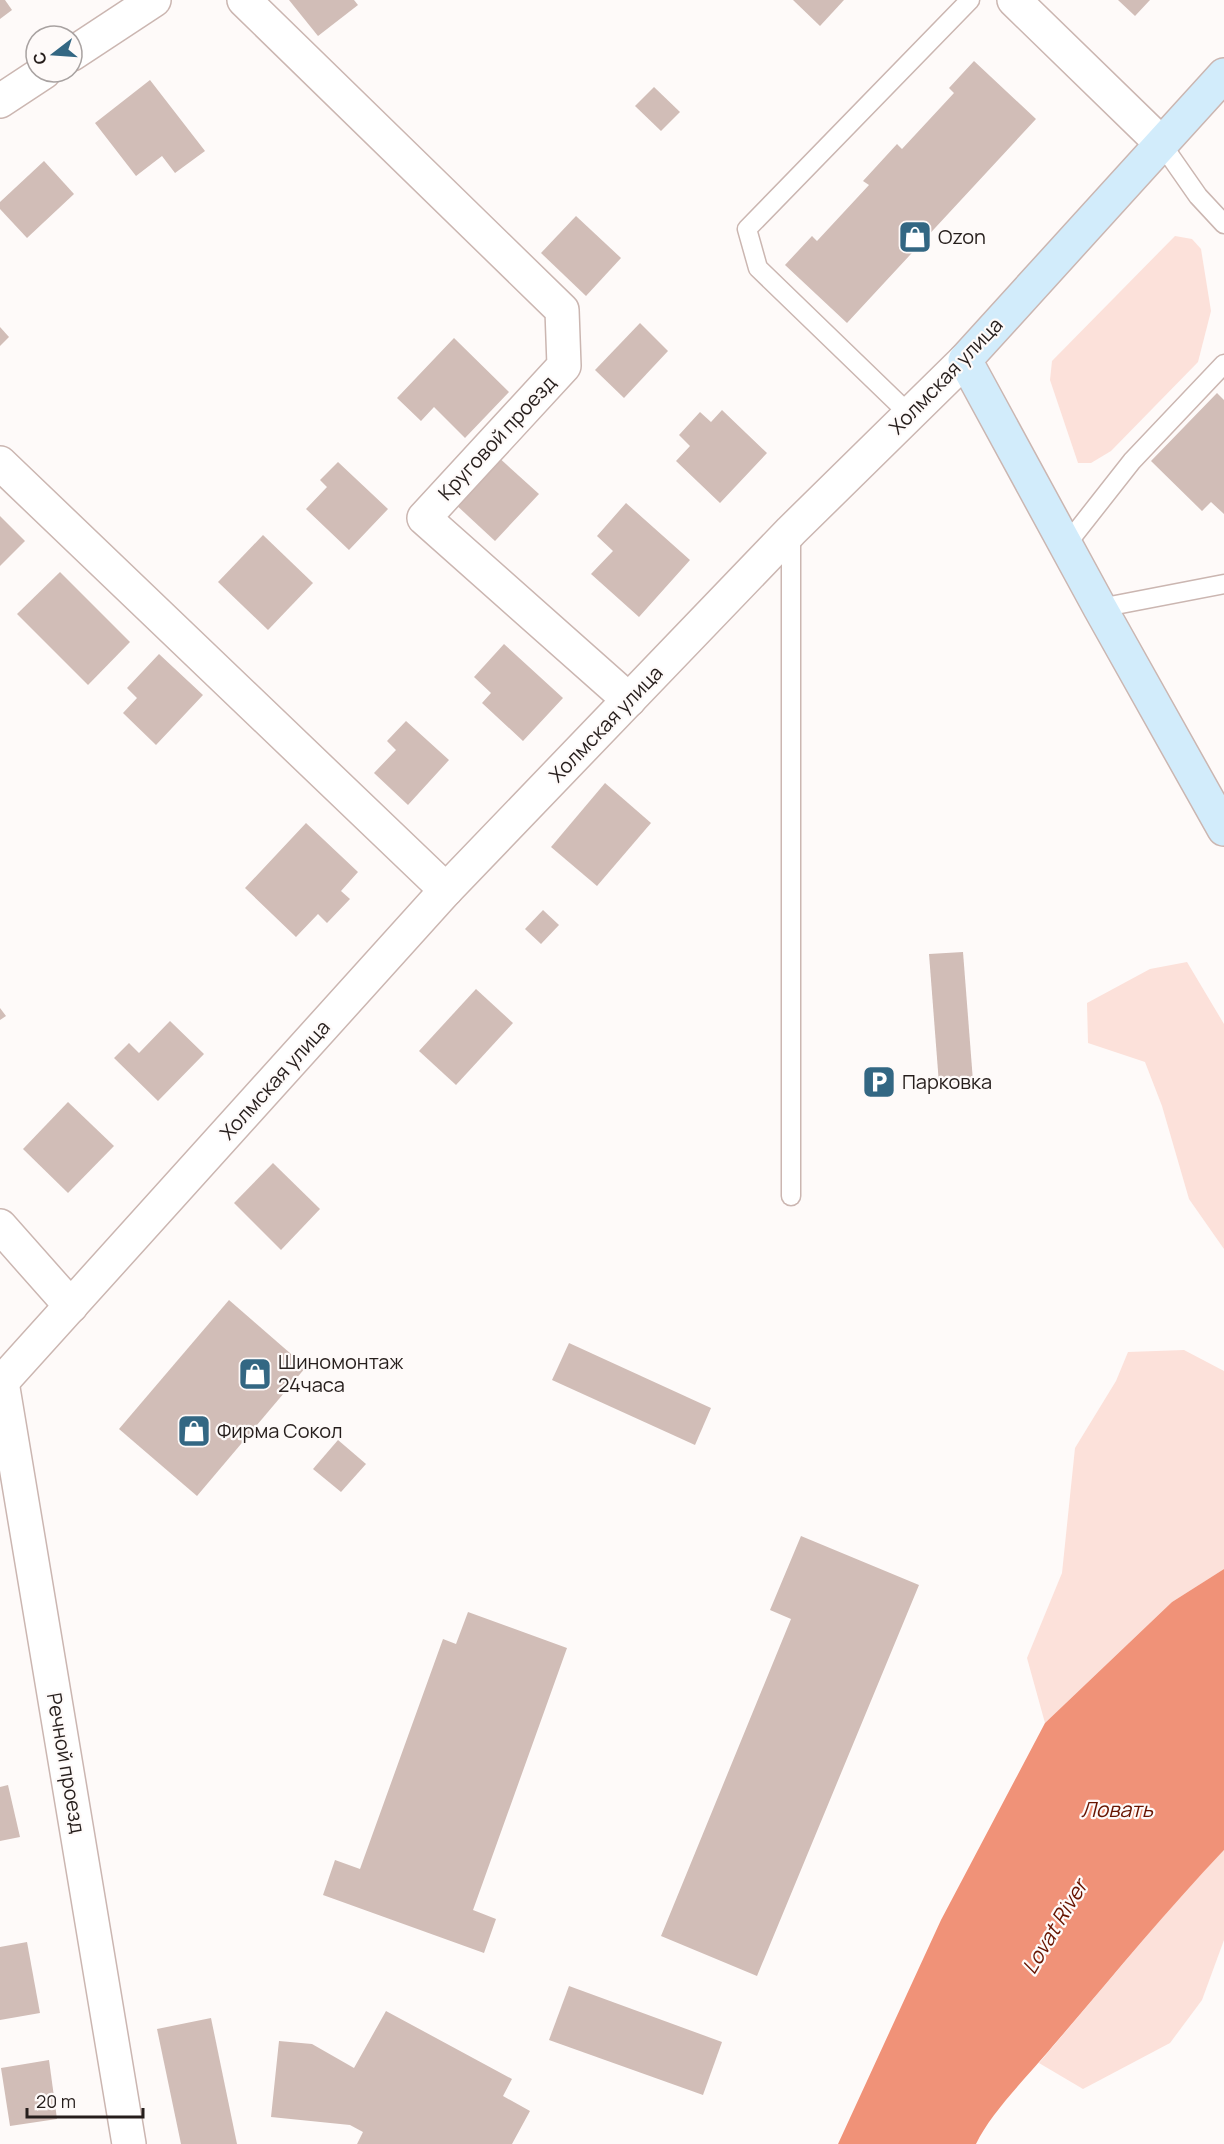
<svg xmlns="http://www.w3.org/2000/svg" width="1224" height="2144" font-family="Manrope,sans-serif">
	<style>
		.green { fill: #fce1da }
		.water { fill: #f09278 }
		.building { fill: #d1bdb7 }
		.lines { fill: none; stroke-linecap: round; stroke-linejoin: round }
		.service-casing { stroke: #cbb6b1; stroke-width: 21 }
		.minor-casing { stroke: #cbb6b1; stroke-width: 36 }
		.secondary-casing { stroke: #cbb6b1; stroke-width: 36 }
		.service { stroke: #fff; stroke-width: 18 }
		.minor { stroke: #fff; stroke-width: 33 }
		.secondary { stroke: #d2ecfb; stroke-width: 33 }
		.labels { text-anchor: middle; stroke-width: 4.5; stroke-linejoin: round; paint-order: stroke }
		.poi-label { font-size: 20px; fill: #261e1c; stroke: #fefaf9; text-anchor: start }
		.street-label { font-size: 20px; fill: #261e1c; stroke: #fefaf9 }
		.water-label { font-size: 21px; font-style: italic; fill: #671400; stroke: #fefaf9 }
	</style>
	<rect width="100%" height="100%" fill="#fefaf9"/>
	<g class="green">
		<polygon points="1175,236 1192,239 1201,249 1211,311 1198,362 1111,451 1091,463 1078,463 1050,380 1052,361"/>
		<polygon points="1187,962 1224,1024 1224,1249 1189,1199 1162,1106 1145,1062 1088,1043 1087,1003 1150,969"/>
		<polygon points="1184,1350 1224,1371 1224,1569 1172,1602 1045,1723 1027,1658 1062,1573 1075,1448 1116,1381 1128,1352"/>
		<polygon points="1224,1850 1224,1940 1202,2000 1170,2043 1083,2089 1039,2063 1182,1894"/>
	</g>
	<path class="water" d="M1224,1569V1850C1164,1913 1109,1981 1052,2047C1029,2075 991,2112 976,2144H838L941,1920L1045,1723L1172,1602Z"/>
	<g class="building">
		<polygon points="0,0 5,0 12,10 0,19"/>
		<polygon points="289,0 354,0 358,5 318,36"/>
		<polygon points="793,0 844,0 820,26"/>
		<polygon points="1118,0 1150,0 1135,16"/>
		<polygon points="974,61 1036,119 847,323 785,265 812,236 817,241 869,185 863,181 897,144 902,149 954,93 949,88"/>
		<polygon points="150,80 205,151 175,173 162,156 136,176 95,123"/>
		<polygon points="654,87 680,112 661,131 635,106"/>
		<polygon points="44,161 74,194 27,238 0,209 0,202"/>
		<polygon points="576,216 621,258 586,296 541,253"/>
		<polygon points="640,323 668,351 624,398 595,370"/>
		<polygon points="0,327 9,337 0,346"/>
		<polygon points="454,338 509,392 465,438 434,407 421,421 397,398"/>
		<polygon points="1217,393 1224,400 1224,514 1211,502 1202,511 1151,461"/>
		<polygon points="722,410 767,453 720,503 676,461 690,446 679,435 700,412 711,422"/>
		<polygon points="496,455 539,494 495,541 453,502"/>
		<polygon points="338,462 388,509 349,550 306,509 327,487 320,480"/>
		<polygon points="626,503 690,560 639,617 591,574 613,551 597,536"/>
		<polygon points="0,516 25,541 0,566"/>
		<polygon points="263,535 313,583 268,630 218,582"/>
		<polygon points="60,572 130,642 88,685 17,614"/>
		<polygon points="504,644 563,698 523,741 482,703 491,693 474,677"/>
		<polygon points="159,654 203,695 156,745 123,713 137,698 127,688"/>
		<polygon points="406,721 449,760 408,805 374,773 396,750 387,741"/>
		<polygon points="605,783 651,823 597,886 551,847"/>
		<polygon points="306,823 358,872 341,891 350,899 327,923 318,914 296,937 245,888"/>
		<polygon points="543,910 559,925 541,944 525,929"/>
		<polygon points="963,952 973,1081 939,1084 929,954"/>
		<polygon points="476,989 513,1023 456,1085 419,1051"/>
		<polygon points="0,1008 6,1016 0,1020"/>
		<polygon points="170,1021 204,1054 158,1101 114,1058 129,1043 139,1053"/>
		<polygon points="68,1102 114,1146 68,1193 23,1149"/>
		<polygon points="273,1163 320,1209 281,1250 234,1203"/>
		<polygon points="229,1300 306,1367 197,1496 119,1429"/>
		<polygon points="569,1343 711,1408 695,1445 552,1380"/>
		<polygon points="338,1440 366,1464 341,1492 313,1469"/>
		<polygon points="801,1536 919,1585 757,1976 661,1936 791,1619 770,1610"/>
		<polygon points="468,1612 567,1648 473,1910 496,1919 484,1953 323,1895 335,1860 360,1869 443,1639 456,1644"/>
		<polygon points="8,1785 20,1837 0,1841 0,1787"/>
		<polygon points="27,1942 40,2013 0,2020 0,1947"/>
		<polygon points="569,1986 722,2042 703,2095 549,2040"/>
		<polygon points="386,2011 512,2079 503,2096 530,2111 512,2144 357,2144 363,2132 350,2125 271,2117 279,2041 312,2044 354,2068"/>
		<polygon points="211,2018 237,2144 181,2144 157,2029"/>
		<polygon points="49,2060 57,2119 10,2126 1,2068"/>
	</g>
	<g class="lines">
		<g class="service-casing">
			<g id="service">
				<polyline points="1161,143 1198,196 1224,224"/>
				<polyline points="909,414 758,268 747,229 970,0"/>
				<polyline points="1066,545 1132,461 1224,364"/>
				<polyline points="1100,608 1224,584"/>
				<polyline points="791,1196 791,531"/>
			</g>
		</g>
		<g class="minor-casing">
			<g id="minor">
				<polyline points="244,0 562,310 564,366 424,518 629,700"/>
				<polyline points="1014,0 1161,143"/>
				<polyline points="72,54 154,0"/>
				<polyline points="0,101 44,72"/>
				<polyline points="0,463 446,890"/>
				<polyline points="0,1226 71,1306"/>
				<polyline points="2,1382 129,2144"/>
				<polyline points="0,1384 446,890 791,531 965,360"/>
			</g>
		</g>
		<g class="secondary-casing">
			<polyline id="secondary" points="1224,75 965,360 1100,608 1224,829"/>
		</g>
		<use href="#service" class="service"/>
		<use href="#minor" class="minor"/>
		<use href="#secondary" class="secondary"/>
	</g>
	<defs>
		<g id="shop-square" transform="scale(1.725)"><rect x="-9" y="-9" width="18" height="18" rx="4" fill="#336783" stroke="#fefaf9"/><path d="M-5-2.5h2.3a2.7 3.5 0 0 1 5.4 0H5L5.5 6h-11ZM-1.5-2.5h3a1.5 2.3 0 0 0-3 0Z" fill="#fff"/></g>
		<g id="parking-square" transform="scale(1.725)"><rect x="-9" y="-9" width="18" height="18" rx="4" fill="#336783" stroke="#fefaf9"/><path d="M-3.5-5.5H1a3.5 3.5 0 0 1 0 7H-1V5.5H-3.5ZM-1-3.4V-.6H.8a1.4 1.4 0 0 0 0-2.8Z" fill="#fff"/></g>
	</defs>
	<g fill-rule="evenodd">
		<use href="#shop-square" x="915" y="237"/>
		<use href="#parking-square" x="879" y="1082"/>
		<use href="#shop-square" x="255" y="1374"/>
		<use href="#shop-square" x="194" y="1431"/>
	</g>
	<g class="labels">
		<g class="poi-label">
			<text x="938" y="244">Ozon</text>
			<text x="902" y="1089">Парковка</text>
			<text x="278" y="1369">Шиномонтаж<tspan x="278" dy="23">24часа</tspan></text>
			<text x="217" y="1438">Фирма Сокол</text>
		</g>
		<g class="street-label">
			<text transform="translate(946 376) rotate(-46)" y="7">Холмская улица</text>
			<text transform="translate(497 438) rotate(-47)" y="7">Круговой проезд</text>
			<text transform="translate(606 724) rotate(-46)" y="7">Холмская улица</text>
			<text transform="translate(275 1080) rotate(-48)" y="7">Холмская улица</text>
			<text transform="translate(66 1763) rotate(80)" y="7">Речной проезд</text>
		</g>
		<g class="water-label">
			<text x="1117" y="1817">Ловать</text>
			<text transform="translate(1055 1927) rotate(-59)" y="7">Lovat River</text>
		</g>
	</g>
	<g transform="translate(54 54) rotate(253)"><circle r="28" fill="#fefaf9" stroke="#a8a2a1" stroke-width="1.5"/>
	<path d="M0-4.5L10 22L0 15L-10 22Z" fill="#336783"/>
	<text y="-9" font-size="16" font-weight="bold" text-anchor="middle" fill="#261e1c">С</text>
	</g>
	<path d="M27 2108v9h116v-9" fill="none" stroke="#261e1c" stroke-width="3"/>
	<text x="36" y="2108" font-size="18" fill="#261e1c" stroke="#fefaf9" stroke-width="4.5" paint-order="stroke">20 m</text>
</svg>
